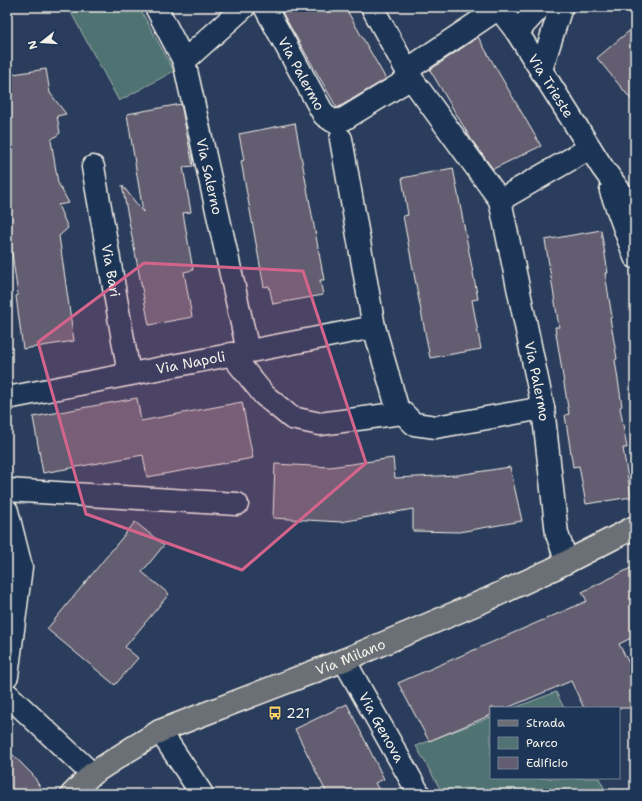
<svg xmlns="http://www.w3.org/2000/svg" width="642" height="801" font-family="'Shantell Sans',sans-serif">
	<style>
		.green { fill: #507272; stroke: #a2b2ad }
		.building { fill: #625d71; stroke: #f4f1e8 }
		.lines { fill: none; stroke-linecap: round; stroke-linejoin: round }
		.minor-casing { stroke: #f4f1e8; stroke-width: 25 }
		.primary-casing { stroke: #f4f1e8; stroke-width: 25 }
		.minor { stroke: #1d3557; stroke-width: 22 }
		.primary { stroke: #6b6f75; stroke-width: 22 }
		.marked { fill: #d4648c; fill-opacity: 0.2; stroke: #d4648c; stroke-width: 3; stroke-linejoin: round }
		.labels { text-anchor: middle; stroke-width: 3; stroke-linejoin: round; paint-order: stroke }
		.street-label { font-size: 14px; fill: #f4f1e8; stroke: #1d3557 }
		.poi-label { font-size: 14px; fill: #f4f1e8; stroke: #1d3557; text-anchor: start }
	</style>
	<rect width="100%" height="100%" fill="#2b3d5c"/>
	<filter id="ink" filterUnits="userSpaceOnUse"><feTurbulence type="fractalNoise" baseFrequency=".025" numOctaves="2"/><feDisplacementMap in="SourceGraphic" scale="8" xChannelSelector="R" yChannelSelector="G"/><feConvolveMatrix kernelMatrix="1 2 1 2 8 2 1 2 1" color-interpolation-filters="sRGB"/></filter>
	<g filter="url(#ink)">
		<g class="green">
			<polygon points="68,7 139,7 174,71 119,101"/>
			<polygon points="556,692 564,708 514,708"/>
			<polygon points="491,717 491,778 599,778 607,794 443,794 416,746"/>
		</g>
		<g class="building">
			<polygon points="279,7 345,7 386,79 337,108"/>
			<polygon points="635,26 635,104 597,58"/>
			<polygon points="478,37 541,146 493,169 471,139 430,70"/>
			<polygon points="46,69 50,93 66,114 57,116 60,133 51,140 58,183 69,203 58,205 68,228 59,236 74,341 23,349 16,296 18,295 7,218 7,203 11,202 7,177 7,75"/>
			<polygon points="181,104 193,166 183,167 191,212 183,213 193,270 184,272 192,317 149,325 122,185 143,212 127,114"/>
			<polygon points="295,123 324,280 320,280 323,295 273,304 269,286 264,287 241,161 244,160 239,134"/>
			<polygon points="453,168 478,299 472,300 481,349 430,358 403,216 408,215 402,178"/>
			<polygon points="601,230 608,273 605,273 612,317 610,318 617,359 615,360 622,406 620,407 627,448 623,448 631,497 586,504 579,466 573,467 565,415 569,414 555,327 559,327 545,240"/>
			<polygon points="137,398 141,421 242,402 253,458 147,477 143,455 43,473 33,417"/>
			<polygon points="393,458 395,478 458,475 510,467 522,521 459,532 413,531 413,509 341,522 273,518 275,464 330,467"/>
			<polygon points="135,522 164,545 142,572 169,594 125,647 138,658 115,685 47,629"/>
			<polygon points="635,566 635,636 619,644 635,675 635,708 584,708 571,681 507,708 491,708 491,715 429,741 398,683 587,601 582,592"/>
			<polygon points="347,704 384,779 375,783 381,794 327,794 295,729"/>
			<polygon points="7,749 33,775 44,794 7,794"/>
		</g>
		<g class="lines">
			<g class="minor-casing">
				<g id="minor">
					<path id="s1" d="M156,7L184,61L248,351"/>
					<path id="s2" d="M265,7L324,115L333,121L344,119L411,78L372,7"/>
					<path id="s3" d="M498,7L517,32L602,167L635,212"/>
					<polyline points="517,32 540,7"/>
					<polyline points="184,61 244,7"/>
					<polyline points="407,70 499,8"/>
					<polyline points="541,70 561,7"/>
					<path id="s4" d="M411,78L500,200L543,408L557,534L567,562"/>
					<polyline points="341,139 374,327"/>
					<path id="s5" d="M93,167L129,374"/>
					<polyline points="611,191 635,257"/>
					<polyline points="500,200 590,148"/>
					<polyline points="231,354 264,395 292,418 320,424 402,413"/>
					<path id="s6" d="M7,398L374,327L397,407L414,424L436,427L543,408"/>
					<polyline points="7,490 237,504"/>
					<polyline points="7,511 21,567 7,676"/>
					<path id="s7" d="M344,660L419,794"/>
					<polyline points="7,694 92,774"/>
					<polyline points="160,731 202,794"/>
				</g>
			</g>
			<g class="primary-casing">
				<g id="primary">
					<path id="s8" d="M72,794L92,774L129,750L160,731L344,660L486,600L553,569L635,527"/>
				</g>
			</g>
			<use href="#minor" class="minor"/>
			<use href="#primary" class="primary"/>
		</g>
	</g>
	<path class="marked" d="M144,263L303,271L366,463L242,570L86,514L38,342Z"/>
	<defs>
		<g id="bus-bare" transform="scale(1.08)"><path d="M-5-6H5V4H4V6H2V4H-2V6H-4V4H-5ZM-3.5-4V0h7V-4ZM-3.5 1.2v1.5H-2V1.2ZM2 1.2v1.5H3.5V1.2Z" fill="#ffd166" stroke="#1d3557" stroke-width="2.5" paint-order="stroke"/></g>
	</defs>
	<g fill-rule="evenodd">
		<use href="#bus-bare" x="275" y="713"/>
	</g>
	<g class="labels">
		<g class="street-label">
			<text dy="5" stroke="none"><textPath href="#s2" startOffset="76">Via Palermo</textPath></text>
			<text dy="5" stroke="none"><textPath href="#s3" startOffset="95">Via Trieste</textPath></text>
			<text dy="5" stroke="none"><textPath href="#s1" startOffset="179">Via Salerno</textPath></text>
			<text dy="5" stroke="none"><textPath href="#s5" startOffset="105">Via Bari</textPath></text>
			<text dy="5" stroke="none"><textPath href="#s6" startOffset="187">Via Napoli</textPath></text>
			<text dy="5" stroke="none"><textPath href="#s4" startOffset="336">Via Palermo</textPath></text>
			<text dy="5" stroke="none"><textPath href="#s8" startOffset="313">Via Milano</textPath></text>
			<text dy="5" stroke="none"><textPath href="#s7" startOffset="77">Via Genova</textPath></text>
		</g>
		<g class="poi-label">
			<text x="286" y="718">221</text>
		</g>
	</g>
	<rect width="642" height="801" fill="none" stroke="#1d3557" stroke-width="24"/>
	<rect x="12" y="12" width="618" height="777" fill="none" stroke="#f4f1e8" stroke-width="1.5" filter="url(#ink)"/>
	<rect x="490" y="707" width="130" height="72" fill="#1d3557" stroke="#738091"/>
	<rect x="498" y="720" width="20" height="6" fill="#6b6f75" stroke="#738091"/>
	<text x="526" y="727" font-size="12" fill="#f4f1e8">Strada</text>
	<rect x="498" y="737" width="20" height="12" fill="#507272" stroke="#738091"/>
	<text x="526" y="747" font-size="12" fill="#f4f1e8">Parco</text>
	<rect x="498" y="757" width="20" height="12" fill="#625d71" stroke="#738091"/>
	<text x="526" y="767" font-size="12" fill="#f4f1e8">Edificio</text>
	<g transform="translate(42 42) rotate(253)" stroke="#1d3557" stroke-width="3" paint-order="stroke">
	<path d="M0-3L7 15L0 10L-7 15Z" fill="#f4f1e8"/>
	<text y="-6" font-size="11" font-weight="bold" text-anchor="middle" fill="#f4f1e8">N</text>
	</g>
</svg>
